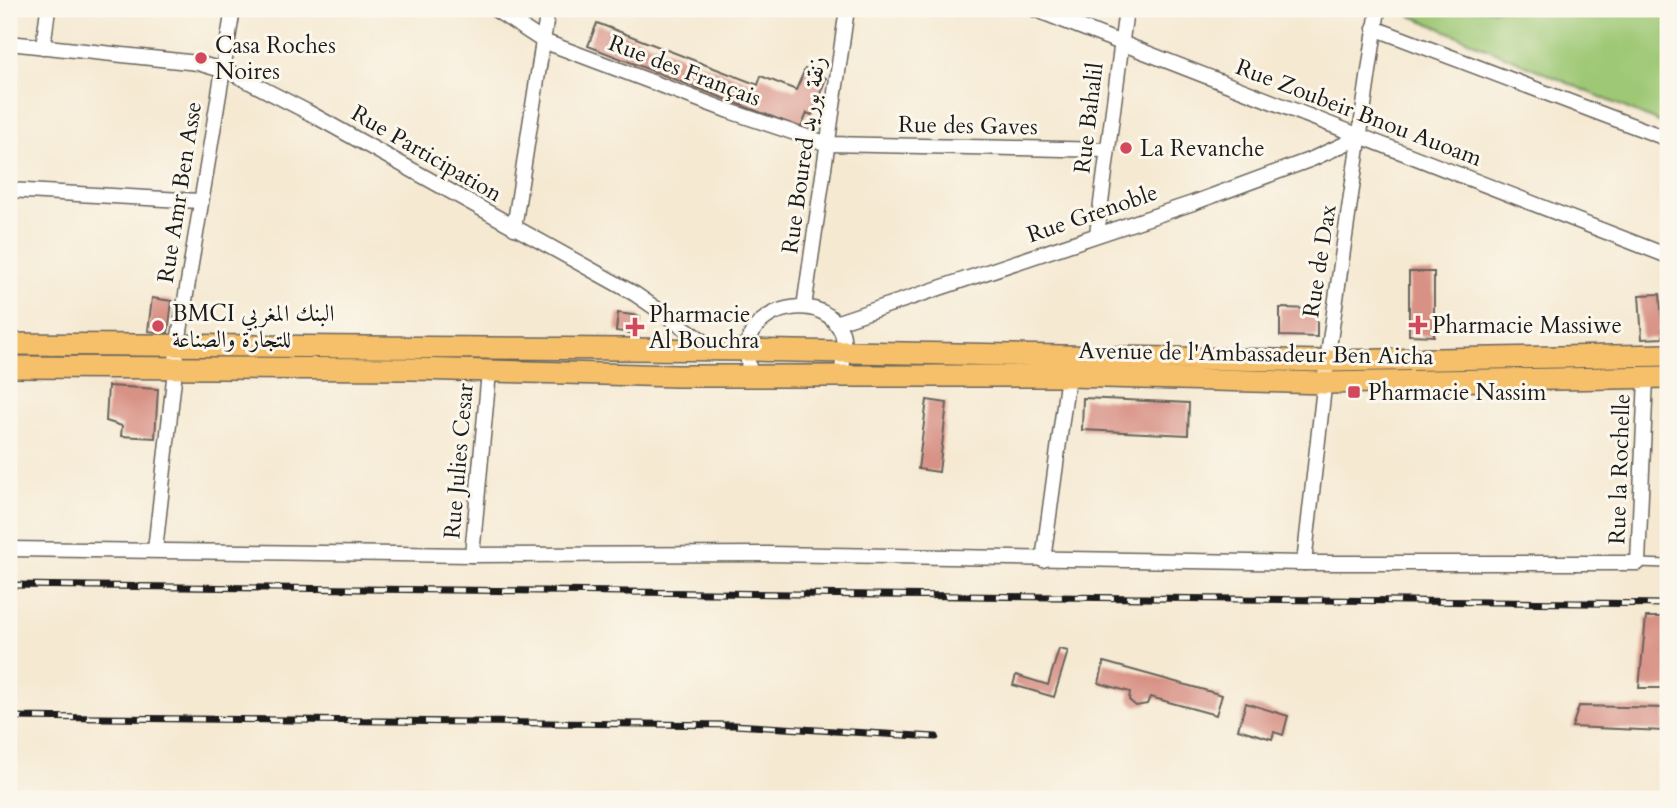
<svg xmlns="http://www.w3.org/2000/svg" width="1677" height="808" font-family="Cardo,Amiri,serif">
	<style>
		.green { fill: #9ec874; stroke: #5d7248; stroke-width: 2 }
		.building { fill: #d89185 }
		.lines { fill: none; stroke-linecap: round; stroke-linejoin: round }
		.service-casing { stroke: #68645c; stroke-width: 10 }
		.minor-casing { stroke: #68645c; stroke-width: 17 }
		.primary-casing { stroke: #68645c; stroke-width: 24 }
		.service { stroke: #fff; stroke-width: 7 }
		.minor { stroke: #fff; stroke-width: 14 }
		.primary { stroke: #f6c06b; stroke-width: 21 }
		.rail-casing { stroke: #1c1c1c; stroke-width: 7 }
		.rail { stroke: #fbf7ec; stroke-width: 4.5; stroke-dasharray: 13; stroke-linecap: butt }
		.poi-dot { fill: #d1495b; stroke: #fbf7ec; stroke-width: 2.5 }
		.labels { text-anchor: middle; stroke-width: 6; stroke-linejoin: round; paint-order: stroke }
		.poi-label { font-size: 23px; fill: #1c1c1c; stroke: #fbf7ec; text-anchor: start }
		.street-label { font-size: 23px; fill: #1c1c1c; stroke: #fbf7ec }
	</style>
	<rect width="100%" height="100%" fill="#fbf7ec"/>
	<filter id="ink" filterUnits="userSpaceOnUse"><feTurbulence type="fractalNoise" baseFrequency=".0143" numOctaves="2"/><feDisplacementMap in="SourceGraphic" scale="14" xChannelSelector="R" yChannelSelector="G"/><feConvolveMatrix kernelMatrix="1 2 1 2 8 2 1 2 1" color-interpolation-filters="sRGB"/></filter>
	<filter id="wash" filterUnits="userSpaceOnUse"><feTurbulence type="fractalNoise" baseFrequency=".00686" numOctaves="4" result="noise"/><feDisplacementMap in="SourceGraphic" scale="28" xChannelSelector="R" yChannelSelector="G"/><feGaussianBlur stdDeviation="1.57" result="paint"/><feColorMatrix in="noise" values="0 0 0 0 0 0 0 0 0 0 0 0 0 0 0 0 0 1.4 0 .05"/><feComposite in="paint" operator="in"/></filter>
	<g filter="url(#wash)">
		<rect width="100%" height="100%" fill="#f5e9d2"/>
		<polygon class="green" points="1400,9 1668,9 1668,126 1400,11"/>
		<g id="blocks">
			<g class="building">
				<polygon points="597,23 758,85 761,76 796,90 805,69 826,78 812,115 807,113 801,128 588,46"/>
				<polygon points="1409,272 1434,272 1434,336 1409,335"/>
				<polygon points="1660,294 1663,338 1642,339 1639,295"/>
				<polygon points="152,298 172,301 168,333 148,331"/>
				<polygon points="1280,308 1317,309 1317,337 1280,336"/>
				<polygon points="618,313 640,316 638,334 616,331"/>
				<polygon points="108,386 158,389 155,438 121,436 122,426 106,421"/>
				<polygon points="1083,398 1189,403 1188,435 1082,430"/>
				<polygon points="927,400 947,403 939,472 918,469"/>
				<polygon points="1646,617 1668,617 1668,688 1639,688"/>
				<polygon points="1059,649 1068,651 1054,697 1013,685 1016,675 1048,685"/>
				<polygon points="1104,662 1222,695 1216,715 1150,697 1147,704 1136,706 1129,700 1130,692 1099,683"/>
				<polygon points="1246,703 1288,716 1283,735 1274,732 1272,739 1238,729"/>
				<polygon points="1579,706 1666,708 1664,731 1572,727"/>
			</g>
		</g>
	</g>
	<g filter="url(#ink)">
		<use href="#blocks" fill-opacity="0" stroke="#68645c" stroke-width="2"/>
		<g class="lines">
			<g class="service-casing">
				<polyline id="service" points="1638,563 1668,564"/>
			</g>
			<g class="minor-casing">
				<g id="minor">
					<polyline points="494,9 543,41 729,111 828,144 1107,150"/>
					<polyline points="1034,9 1668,256"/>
					<polyline points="1374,28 1668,139"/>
					<polyline points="9,43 198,63 232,73 306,111 635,294 715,349"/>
					<polyline points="43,47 48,9"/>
					<polyline points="9,190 199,201"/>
					<polyline points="514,228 548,9"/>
					<polyline points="1097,234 1126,9"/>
					<polyline points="804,307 847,9"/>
					<polyline points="835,323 1193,203 1312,159 1360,137"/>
					<path d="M750,377C749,364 745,350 749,339C763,302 826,294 842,333C846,345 842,364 842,377"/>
					<polyline points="9,549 472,555 769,554 1304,563 1638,563 1646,378"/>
					<polyline points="155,550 178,343 233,9"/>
					<polyline points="472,555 489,372"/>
					<polyline points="1043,560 1068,376"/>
					<polyline points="1304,563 1327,361 1378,9"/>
				</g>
			</g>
			<g class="primary-casing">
				<g id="primary">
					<polyline points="9,344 747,350 1327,361 1668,355"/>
					<polyline points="9,367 413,369 677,376 1068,376 1325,383 1668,377"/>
				</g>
			</g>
			<use href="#service" class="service"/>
			<use href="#minor" class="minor"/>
			<use href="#primary" class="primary"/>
			<g class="rail-casing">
				<g id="rail">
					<polyline points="9,585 1668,604"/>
					<polyline points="9,717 734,725 936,737"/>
				</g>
			</g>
			<use href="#rail" class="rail"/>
		</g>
	</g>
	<g class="poi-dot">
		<circle cx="201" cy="58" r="7"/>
		<circle cx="1126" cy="148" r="7"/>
		<path d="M1414.5 314.5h7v7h7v7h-7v7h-7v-7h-7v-7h7z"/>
		<circle cx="158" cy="326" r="7"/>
		<path d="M631.5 316.5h7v7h7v7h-7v7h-7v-7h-7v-7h7z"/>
		<rect x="1347" y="385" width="14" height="14" rx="3.5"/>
	</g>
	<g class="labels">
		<g class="poi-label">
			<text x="215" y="53">Casa Roches<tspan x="215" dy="26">Noires</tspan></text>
			<text x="1140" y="156">La Revanche</text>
			<text x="172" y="321">BMCI البنك المغربي<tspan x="172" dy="26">للتجارة والصناعة</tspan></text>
			<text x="649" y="322">Pharmacie<tspan x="649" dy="26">Al Bouchra</tspan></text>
			<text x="1432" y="333">Pharmacie Massiwe</text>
			<text x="1368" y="400">Pharmacie Nassim</text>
		</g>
		<g class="street-label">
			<text transform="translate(685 70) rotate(21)" y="8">Rue des Français</text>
			<text transform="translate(1359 112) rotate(21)" y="8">Rue Zoubeir Bnou Auoam</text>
			<text transform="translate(1088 118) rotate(-83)" y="8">Rue Bahalil</text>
			<text transform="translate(968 125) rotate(1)" y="8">Rue des Gaves</text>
			<text transform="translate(427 153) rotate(30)" y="8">Rue Participation</text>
			<text transform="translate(803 155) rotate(-82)" y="8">Rue Boured زنقة بوريد</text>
			<text transform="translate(179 192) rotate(-81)" y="8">Rue Amr Ben Asse</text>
			<text transform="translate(1092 213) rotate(-19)" y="8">Rue Grenoble</text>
			<text transform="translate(1319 261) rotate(-81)" y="8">Rue de Dax</text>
			<text transform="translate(1256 353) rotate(1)" y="8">Avenue de l'Ambassadeur Ben Aicha</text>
			<text transform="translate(458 461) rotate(-85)" y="8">Rue Julies Cesar</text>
			<text transform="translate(1619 469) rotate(-88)" y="8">Rue la Rochelle</text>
		</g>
	</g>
	<rect width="1677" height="808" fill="none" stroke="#fbf7ec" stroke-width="35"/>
</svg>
